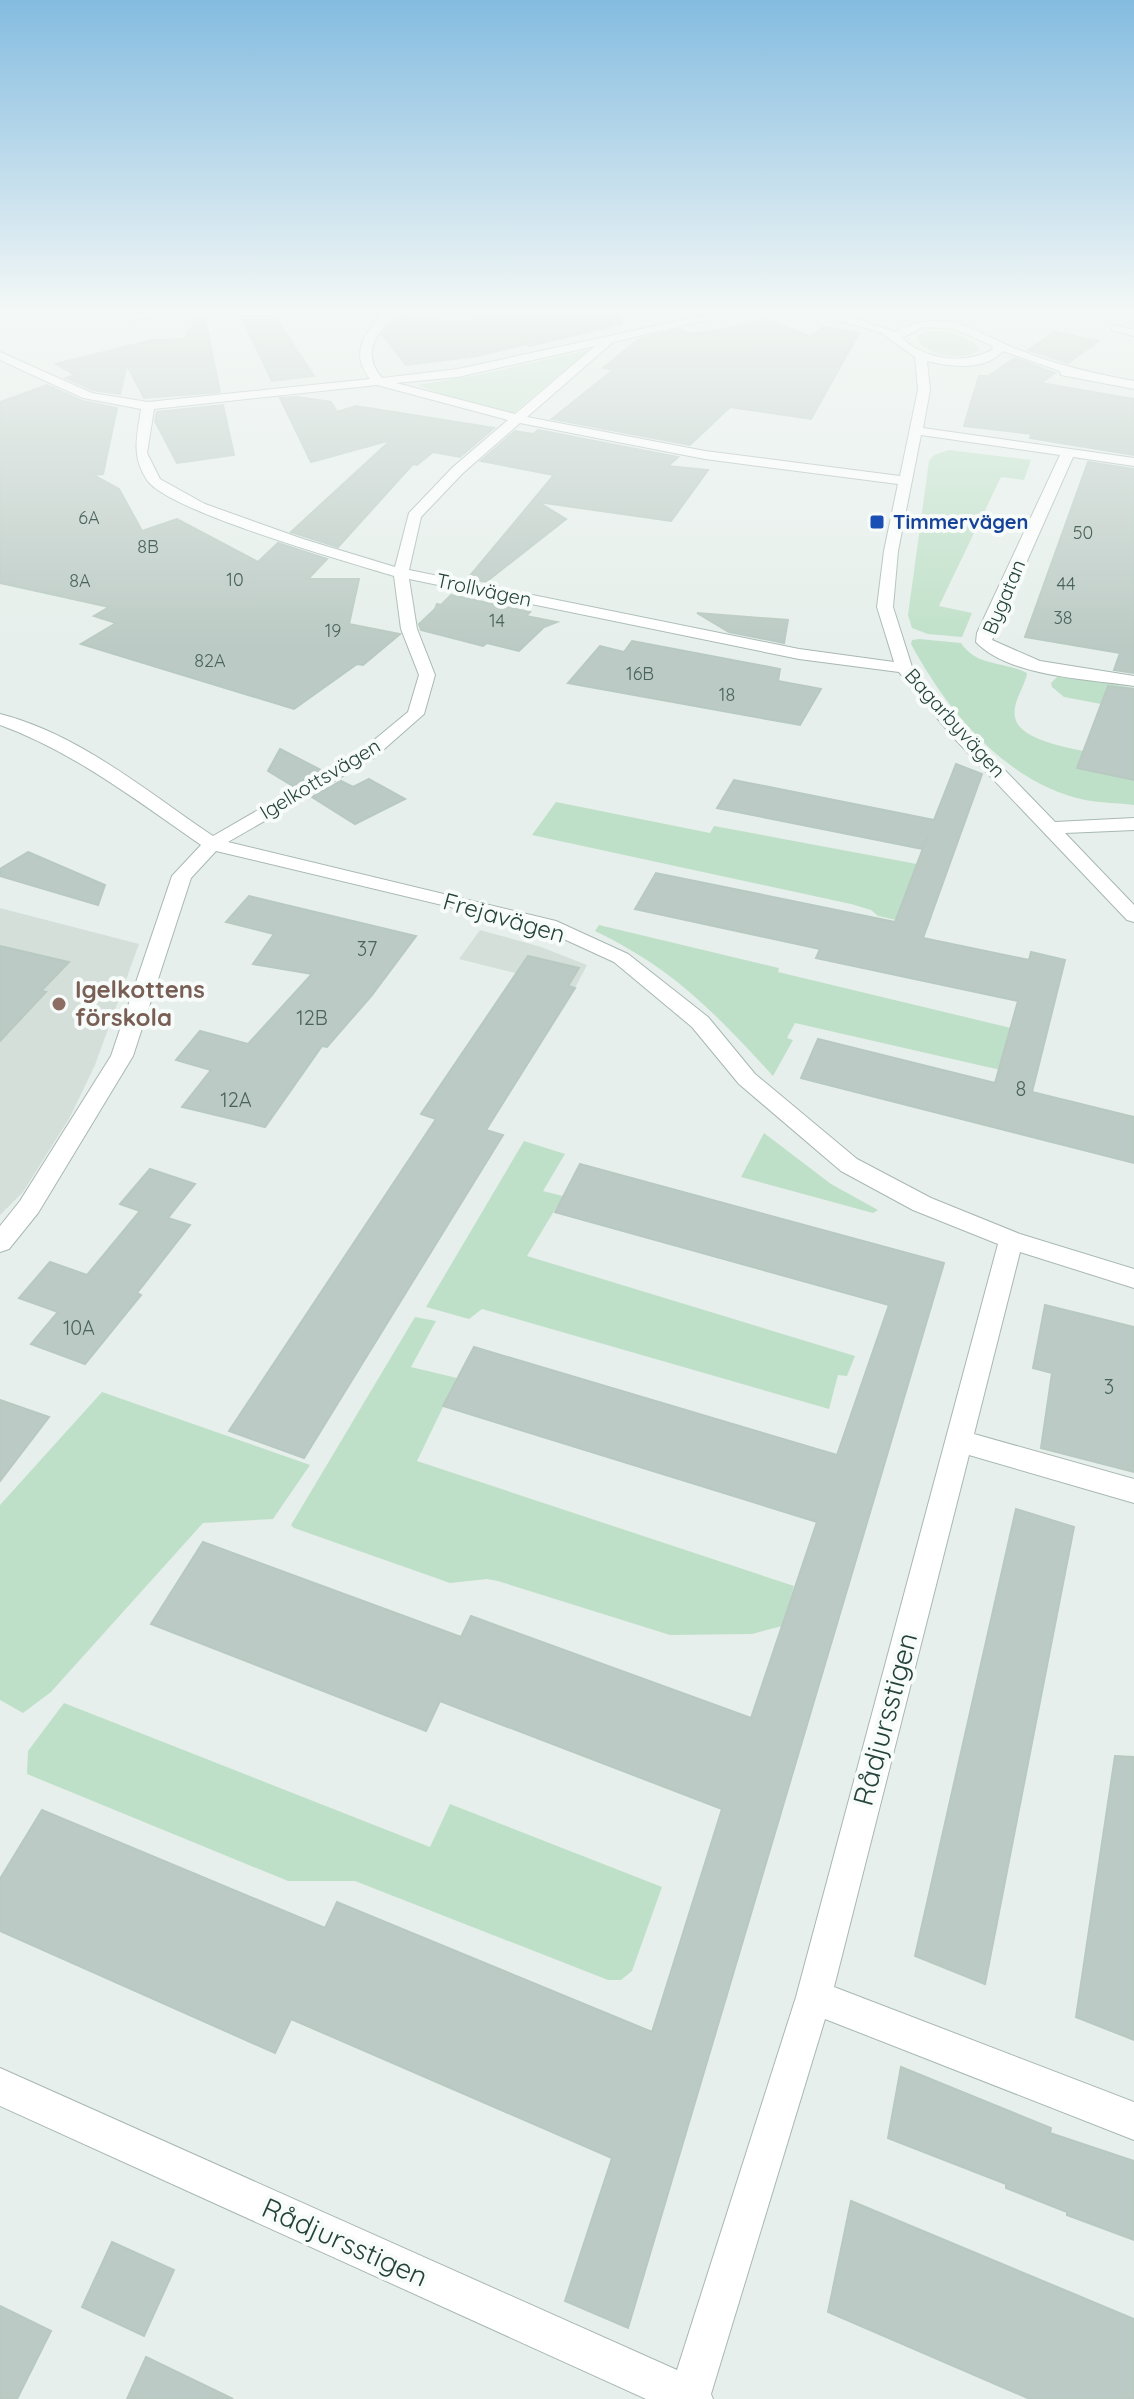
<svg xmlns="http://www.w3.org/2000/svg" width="1134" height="2399" font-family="Quicksand,sans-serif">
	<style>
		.built { fill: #d4dfda }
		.green { fill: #bfe0c8 }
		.building { fill: #bbcac4; stroke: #b8c9c2; stroke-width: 2 }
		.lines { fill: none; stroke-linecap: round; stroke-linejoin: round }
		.minor-casing { stroke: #a8b8b2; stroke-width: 2 }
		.minor { fill: #fff; fill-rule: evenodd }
		.transit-dot { fill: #1a4fb4; stroke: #f7fbf9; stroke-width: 3 }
		.education-dot { fill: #8d6e63; stroke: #f7fbf9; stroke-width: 3 }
		.labels { text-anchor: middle; stroke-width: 8; stroke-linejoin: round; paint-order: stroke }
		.far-number-label { font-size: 18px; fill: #4a645c }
		.far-transit-label { font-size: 20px; font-weight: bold; fill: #164399; stroke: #f7fbf9; text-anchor: start }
		.far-street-label { font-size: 20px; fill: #24423a; stroke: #f7fbf9 }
		.number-label { font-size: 20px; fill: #4a645c }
		.street-label { font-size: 24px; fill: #24423a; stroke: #f7fbf9 }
		.education-label { font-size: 24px; font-weight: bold; fill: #785e54; stroke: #f7fbf9; text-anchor: start }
		.near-street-label { font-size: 28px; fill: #24423a; stroke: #f7fbf9 }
	</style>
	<rect width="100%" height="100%" fill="#e6efeb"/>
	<g class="built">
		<polygon points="0,908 139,944 95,1065 70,1117 23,1192 0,1215"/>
		<polygon points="480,930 541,947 587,965 575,988 459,959"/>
	</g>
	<g class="green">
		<path d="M928,331C946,330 965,334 978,347V351C962,362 923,356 916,336Z"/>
		<polygon points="589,350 511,415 460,402 418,385 483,374"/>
		<polygon points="949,450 1031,460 1024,480 1001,477 939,606 972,613 962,637 928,634 912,628 908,615 929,461 934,455"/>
		<path d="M919,639L961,643C977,667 1003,661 1027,673C1025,687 1012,702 1015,717C1019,740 1066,747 1083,751L1077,768L1134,780V805C1118,803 1101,803 1085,800C1006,783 947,711 911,644L912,640Z"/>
		<polygon points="1057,677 1078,678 1134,688 1134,693 1107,688 1101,704 1064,697 1052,687 1051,683"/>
		<polygon points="556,802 710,833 714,826 917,864 900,909 932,916 928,927 878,916 871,910 851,904 532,835"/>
		<path d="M599,925L779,968L778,972L1011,1028L1004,1051L1040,1060L1035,1078L795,1023L787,1038L793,1040L773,1076C715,1013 674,969 595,931Z"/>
		<polygon points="764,1133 831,1184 878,1210 873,1213 741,1177"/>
		<polygon points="524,1141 565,1154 543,1191 563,1196 527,1256 855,1356 847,1376 838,1375 829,1409 482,1309 469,1319 426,1307"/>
		<polygon points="415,1317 436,1321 411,1367 457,1378 417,1461 794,1586 782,1626 752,1634 670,1635 498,1581 487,1579 450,1583 294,1528 291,1525"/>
		<polygon points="102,1392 310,1465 273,1519 203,1523 51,1692 23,1713 0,1700 0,1505"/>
		<polygon points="64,1703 430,1847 450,1804 662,1887 632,1971 621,1980 608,1980 355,1881 288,1881 27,1774 28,1751"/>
	</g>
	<g class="building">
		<polygon points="510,312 619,312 621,324 530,346 526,344 478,356 406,365 382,334 396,318 471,322 477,314 512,317"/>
		<polygon points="197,319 205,319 220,392 144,398 127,365 120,394 93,390 66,378 75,375 56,364 153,340 184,339"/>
		<polygon points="243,320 277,320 314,376 272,381"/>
		<polygon points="761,320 771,320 810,337 823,327 859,333 811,419 730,407 690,445 552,419 613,370 603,368 639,339 680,329 690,334 719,330"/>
		<polygon points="1055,332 1099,341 1068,363 1028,350"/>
		<polygon points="1015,358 1055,373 1041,383 1134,399 1134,455 1030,438 1032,434 964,426 979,376 988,376"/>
		<polygon points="47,385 82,401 117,408 103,474 93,475 119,489 142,531 177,519 258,562 278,543 327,559 308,579 359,579 349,624 400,634 363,665 357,664 294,709 81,644 116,623 94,616 109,607 0,583 0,402"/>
		<polygon points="297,397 331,402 337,412 356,406 494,428 460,457 433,452 417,465 413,464 338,547 291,532 391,440 311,462 280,398"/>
		<polygon points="223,405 234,455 177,463 155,421 157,412"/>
		<polygon points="538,430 678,457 668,466 708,470 671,521 538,502 566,519 486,582 471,579 469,577 554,475 481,461 515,431 533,434"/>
		<polygon points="1088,462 1134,469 1134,673 1114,670 1120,653 1025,637"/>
		<polygon points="451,595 530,612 526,616 557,622 544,627 519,651 487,643 483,646 421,630 419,624 435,609 437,604 441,605"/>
		<polygon points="697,613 788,620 784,643 729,632"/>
		<polygon points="632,641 780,669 778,681 821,689 800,725 568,683 600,646 624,652"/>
		<polygon points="1108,686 1134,689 1134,780 1077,768"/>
		<polygon points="280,749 321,770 293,786 268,771"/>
		<polygon points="956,764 982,774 923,938 1029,960 1031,952 1065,960 1032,1092 1134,1117 1134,1163 801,1078 818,1039 995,1083 1018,1001 816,958 820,949 635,909 656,873 895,922 928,835 923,849 717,808 734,780 934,820"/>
		<polygon points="369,779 405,799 355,824 312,797 341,781 353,787"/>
		<polygon points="28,852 105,885 98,905 0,876 0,869"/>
		<polygon points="249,896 416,936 372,995 327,1047 322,1046 265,1127 182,1107 211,1070 176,1060 200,1031 248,1044 312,974 253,964 274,934 226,922"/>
		<polygon points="0,946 69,962 41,991 46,992 0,1041"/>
		<polygon points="528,956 579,968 568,986 575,988 486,1130 503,1135 304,1458 229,1431 436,1119 421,1114"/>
		<polygon points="580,1164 944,1263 628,2328 565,2301 612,2158 291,2019 275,2053 0,1931 0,1879 42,1810 325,1928 337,1902 652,2032 722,1809 440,1701 426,1731 151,1624 203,1542 461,1637 471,1616 751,1718 817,1522 443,1406 474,1347 837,1455 889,1305 555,1212"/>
		<polygon points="150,1169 195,1184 168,1218 190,1225 137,1293 141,1295 85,1364 31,1344 58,1312 19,1298 50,1262 87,1275 140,1211 120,1204"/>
		<polygon points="1045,1305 1134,1327 1134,1472 1041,1448 1052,1373 1033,1368"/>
		<polygon points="0,1400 49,1417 0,1481"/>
		<polygon points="1016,1509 1074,1527 985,1984 915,1956"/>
		<polygon points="1115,1756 1134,1757 1134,2040 1076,2017"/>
		<polygon points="901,2067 1051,2128 1050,2133 1134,2161 1134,2240 1067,2215 1067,2212 1006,2188 1006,2184 888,2138"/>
		<polygon points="851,2201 1134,2319 1134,2399 1030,2399 828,2312"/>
		<polygon points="112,2242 174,2270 144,2336 82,2307"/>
		<polygon points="0,2306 51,2331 17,2399 0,2399"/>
		<polygon points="146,2357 233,2399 127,2399"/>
	</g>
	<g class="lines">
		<g class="minor-casing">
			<g id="minor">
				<path d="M142,312H397C379,333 359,350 382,378L458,369L720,312H739L613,342L527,417L705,451L900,476L918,390L915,357L880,332L807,312L848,316L895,332C949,305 972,332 1019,350C1056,365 1095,374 1134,381V389L1061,375L1060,371L1003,351C985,371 951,367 927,361L930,390L923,428L1134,458V466L1073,457L992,640L1040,661L1134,676V686C1089,679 1009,677 976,642L977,633L1060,455L921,435L898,551L893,607L912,667L964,728L1055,822L1134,818V830L1065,833L1134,905V922L1127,920L952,736L899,672L799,659L409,579L417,629L435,675L424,714L374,758L228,842L556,921L628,954L708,1017L755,1074L857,1159L931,1198L1020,1234L1134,1269V1288L1020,1252L974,1434L1134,1479V1503L969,1455L834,1987L1134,2102V2140L825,2019L711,2394L713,2399H646L0,2106V2068L677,2370L796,1997L998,1244L913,1210L841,1171L739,1084L692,1027L614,962L542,929L216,851L191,878L133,1056L38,1213L9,1249L0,1252V1226L20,1201L111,1056L172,876L201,845C136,800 74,752 0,725V714C79,734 146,791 213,836L362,750L408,712L419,675L401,629L394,576C351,563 167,511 147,480C131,455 137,437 141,409L83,398L0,360V352L92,393L148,402L370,379C351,355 362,336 381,316H154L132,320L127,317ZM922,327L955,329L993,346L992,350C963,365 925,360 902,338ZM595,346L515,414L396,383L458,377ZM377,385L508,420L453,467L409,513L395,567L303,539L205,504L160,479L147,453L154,409ZM520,423L705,459L898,484L884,551L877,607L894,662L799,649L409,570L421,517L463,473Z"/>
				<polygon points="1116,325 1134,330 1134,336 1112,330 1112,326"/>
			</g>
		</g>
		<use href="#minor" class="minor"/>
	</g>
	<linearGradient id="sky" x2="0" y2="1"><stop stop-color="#84bce0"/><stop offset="0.48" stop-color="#f4f8f6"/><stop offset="1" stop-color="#f4f8f6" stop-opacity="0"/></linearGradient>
	<rect width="1134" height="648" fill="url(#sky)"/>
	<rect class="transit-dot" x="869" y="514" width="16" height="16" rx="4"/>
	<circle class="education-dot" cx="59" cy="1004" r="8"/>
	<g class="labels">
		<g class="far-number-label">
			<text x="89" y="524">6A</text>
			<text x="1083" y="539">50</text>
			<text x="148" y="553">8B</text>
			<text x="235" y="586">10</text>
			<text x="80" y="587">8A</text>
			<text x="1066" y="590">44</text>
			<text x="1063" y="624">38</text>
			<text x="497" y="627">14</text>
			<text x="333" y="637">19</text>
			<text x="210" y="667">82A</text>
			<text x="640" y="680">16B</text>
			<text x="727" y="701">18</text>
		</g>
		<g class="far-transit-label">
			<text x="893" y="529">Timmervägen</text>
		</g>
		<g class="far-street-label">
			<text transform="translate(484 590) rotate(12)" y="7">Trollvägen</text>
			<text transform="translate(1004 597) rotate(-67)" y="7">Bygatan</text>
			<text transform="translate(955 723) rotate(48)" y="7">Bagarbyvägen</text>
			<text transform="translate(320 779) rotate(-31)" y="7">Igelkottsvägen</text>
		</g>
		<g class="number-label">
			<text x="367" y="956">37</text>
			<text x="312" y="1025">12B</text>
			<text x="1021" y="1096">8</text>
			<text x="236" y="1107">12A</text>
			<text x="79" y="1335">10A</text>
			<text x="1109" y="1394">3</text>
		</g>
		<g class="street-label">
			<text transform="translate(504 918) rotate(16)" y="8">Frejavägen</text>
		</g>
		<g class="education-label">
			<text x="75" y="998">Igelkottens<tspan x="75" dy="28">förskola</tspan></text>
		</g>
		<g class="near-street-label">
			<text transform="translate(885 1719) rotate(-75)" y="10">Rådjursstigen</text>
			<text transform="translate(345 2242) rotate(24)" y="10">Rådjursstigen</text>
		</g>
	</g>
</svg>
